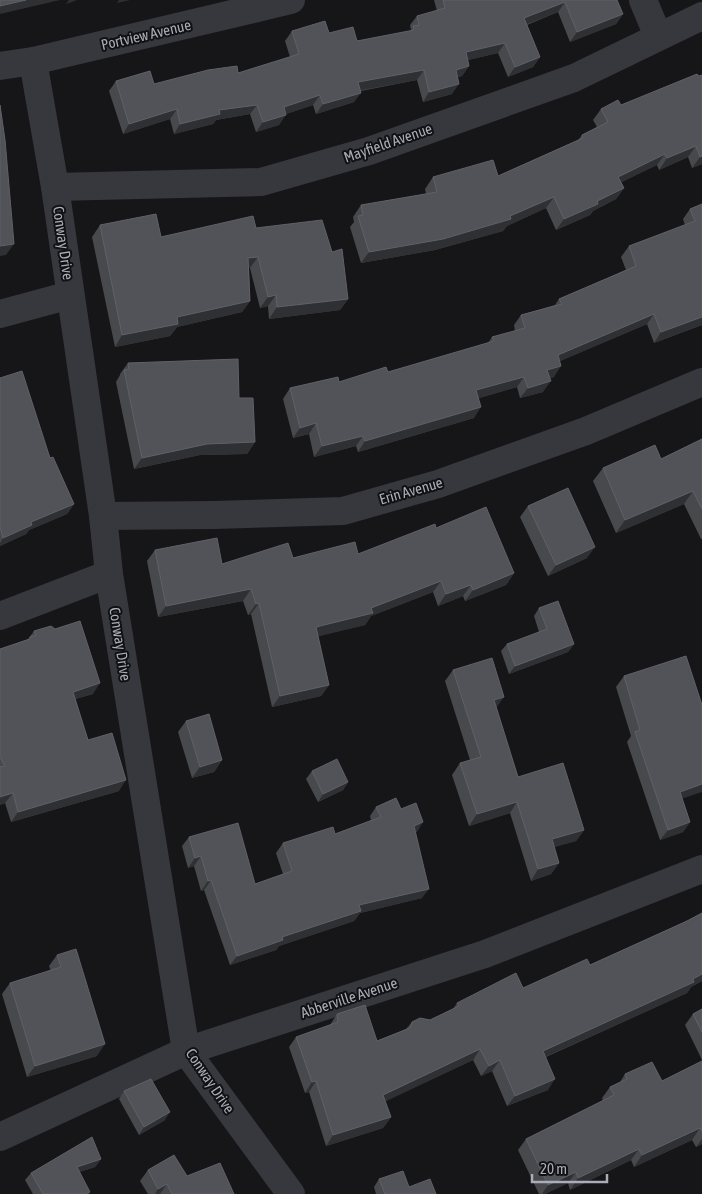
<svg xmlns="http://www.w3.org/2000/svg" width="702" height="1194" font-family="'Asap Condensed',sans-serif">
	<style>
		.lines { fill: none; stroke-linecap: round; stroke-linejoin: round }
		.minor { stroke: #37383d; stroke-width: 28 }
		.wall { fill: #47494d }
		.shaded-wall { fill: #2f3033 }
		.building { fill: #525359; stroke: #5f6168 }
		.labels { text-anchor: middle; stroke-width: 4; stroke-linejoin: round; paint-order: stroke }
		.street-label { font-size: 15px; fill: #a8adb8; stroke: #111113 }
	</style>
	<rect width="100%" height="100%" fill="#161618"/>
	<g class="lines">
		<g class="minor">
			<polyline points="643,0 658,36"/>
			<polyline points="33,61 55,187 103,516 109,574 186,1051 291,1194"/>
			<polyline points="0,66 33,61 291,0"/>
			<polyline points="55,187 261,182 369,151 574,78 702,16"/>
			<polyline points="0,314 70,295"/>
			<polyline points="103,516 214,515 343,511 438,484 586,431 702,382"/>
			<polyline points="0,616 109,574"/>
			<polyline points="0,1137 186,1051 485,954 702,869"/>
		</g>
	</g>
	<g class="wall">
		<polygon points="434,0 617,0 623,14 616,24 570,42 558,12 527,25 540,57 533,67 508,77 498,53 468,60 469,66 462,76 458,77 452,94 423,102 417,80 361,91 354,102 316,114 313,105 286,114 279,125 256,132 250,114 216,120 213,124 174,134 170,119 123,134 109,91 116,81 154,84 238,73 290,57 285,41 292,31 329,33 357,41 410,31 411,30 410,25 417,16 437,11"/>
		<polygon points="702,75 702,164 692,168 688,157 659,170 657,165 621,182 624,188 616,199 593,211 590,215 556,230 546,208 507,226 503,231 435,250 361,263 350,227 354,222 353,217 361,205 426,194 425,189 433,177 498,176 578,140 582,135 597,127 593,120 601,109 621,105"/>
		<polygon points="702,204 702,325 654,343 647,324 560,361 554,377 550,378 543,392 520,398 517,387 479,398 474,418 358,452 356,446 314,457 309,434 293,438 283,399 290,388 339,382 388,372 488,343 492,337 515,331 514,325 521,315 555,305 559,299 626,270 621,257 629,246 685,225 683,219 690,209"/>
		<polygon points="100,225 161,237 256,228 332,252 348,299 340,310 269,319 268,306 260,308 250,268 249,268 250,301 242,312 177,327 170,336 115,347 92,237"/>
		<polygon points="128,363 239,398 255,442 247,454 200,455 134,469 116,382 120,375 120,374"/>
		<polygon points="0,378 50,458 74,504 67,514 29,530 26,534 0,546"/>
		<polygon points="702,439 702,539 701,539 684,504 616,533 593,481 603,468 661,459"/>
		<polygon points="528,506 587,558 548,576 520,517"/>
		<polygon points="436,528 514,573 506,585 465,601 463,596 438,606 433,592 371,616 365,625 318,636 329,685 321,696 272,707 251,614 248,615 243,601 158,617 147,561 155,550 222,564 293,558 358,554"/>
		<polygon points="539,608 574,644 568,652 509,674 501,651 507,644 539,632 534,616"/>
		<polygon points="34,631 93,694 75,699 88,740 119,791 11,822 5,803 0,805 0,649 28,639"/>
		<polygon points="453,670 496,708 518,777 584,830 576,841 554,847 559,863 551,874 531,881 510,813 469,826 452,775 460,763 470,760 445,681"/>
		<polygon points="624,676 682,799 690,822 683,832 660,840 627,742 631,736 616,687"/>
		<polygon points="186,721 222,760 214,772 192,778 178,732"/>
		<polygon points="312,771 348,782 343,790 318,802 306,779"/>
		<polygon points="376,807 401,809 417,832 415,832 422,898 360,913 354,921 279,946 276,950 230,965 204,890 201,891 194,866 188,868 182,846 189,837 255,884 283,874 276,853 283,843 335,834 371,820 370,816"/>
		<polygon points="702,913 702,981 691,987 687,993 546,1057 548,1090 507,1106 492,1071 481,1076 473,1060 385,1101 391,1117 383,1128 326,1146 309,1092 305,1093 289,1047 296,1037 330,1025 337,1014 377,1041 406,1029 412,1022 430,1020 453,1009 457,1003 523,988 590,965 687,921"/>
		<polygon points="57,955 97,1056 27,1077 2,994 10,983 51,971 49,966"/>
		<polygon points="702,1009 702,1060 685,1025 693,1014"/>
		<polygon points="702,1061 702,1144 696,1147 692,1140 634,1167 631,1160 570,1190 568,1183 545,1194 539,1194 518,1150 526,1139 603,1101 602,1098 610,1087 620,1082 625,1074 662,1081"/>
		<polygon points="124,1091 165,1120 139,1135 119,1099"/>
		<polygon points="101,1159 95,1167 79,1172 89,1194 33,1194 25,1180 31,1173"/>
		<polygon points="148,1170 187,1176 234,1194 148,1194 140,1181"/>
		<polygon points="379,1179 409,1187 436,1194 376,1194 374,1187"/>
	</g>
	<g class="shaded-wall">
		<polygon points="26,0 60,0 0,14 0,6"/>
		<polygon points="69,0 77,0 66,4"/>
		<polygon points="119,0 130,0 117,3"/>
		<polygon points="565,2 558,12 517,28 524,18"/>
		<polygon points="623,14 616,24 570,42 577,32"/>
		<polygon points="505,43 498,53 459,62 466,52"/>
		<polygon points="540,57 533,67 508,77 515,67"/>
		<polygon points="469,66 462,76 449,80 456,70"/>
		<polygon points="424,70 417,80 351,92 358,82"/>
		<polygon points="459,84 452,94 423,102 429,92"/>
		<polygon points="361,93 354,102 316,114 323,104"/>
		<polygon points="320,95 313,105 277,117 284,107"/>
		<polygon points="257,105 250,114 216,120 213,124 174,134 180,124 219,110"/>
		<polygon points="177,109 170,119 123,134 129,124"/>
		<polygon points="286,115 279,125 256,132 263,122"/>
		<polygon points="696,146 688,157 659,170 667,158"/>
		<polygon points="665,154 657,165 610,188 618,177"/>
		<polygon points="702,156 702,164 692,168 700,157"/>
		<polygon points="624,188 616,199 593,211 590,215 556,230 564,219"/>
		<polygon points="554,197 546,208 507,226 503,231 435,250 361,263 369,252 510,216"/>
		<polygon points="14,244 6,255 0,256 0,246"/>
		<polygon points="258,257 250,268 240,270 248,258"/>
		<polygon points="276,295 268,306 260,308 268,297"/>
		<polygon points="348,299 340,310 269,319 277,307"/>
		<polygon points="250,301 242,312 177,327 170,336 115,347 122,335 177,317"/>
		<polygon points="654,314 647,324 551,365 558,355"/>
		<polygon points="702,317 702,325 654,343 661,332"/>
		<polygon points="561,366 554,377 540,381 547,370"/>
		<polygon points="524,377 517,387 469,401 476,390"/>
		<polygon points="551,381 543,392 520,398 528,388"/>
		<polygon points="481,407 474,418 358,452 365,441"/>
		<polygon points="316,423 309,434 293,438 300,428"/>
		<polygon points="363,436 356,446 314,457 322,446"/>
		<polygon points="255,442 247,454 200,455 134,469 142,458 207,444"/>
		<polygon points="693,491 684,504 616,533 625,520"/>
		<polygon points="74,504 67,514 29,530 26,534 0,546 0,543 3,538 31,522"/>
		<polygon points="595,547 587,558 548,576 556,565"/>
		<polygon points="514,573 506,585 465,601 473,590"/>
		<polygon points="441,581 433,592 371,616 365,625 308,639 316,627 371,608"/>
		<polygon points="471,585 463,596 438,606 446,594"/>
		<polygon points="251,589 243,601 158,617 166,606"/>
		<polygon points="259,603 251,614 248,615 256,604"/>
		<polygon points="574,644 568,652 509,674 515,666"/>
		<polygon points="100,683 93,694 66,702 73,692"/>
		<polygon points="329,685 321,696 272,707 280,696"/>
		<polygon points="504,697 496,708 494,700"/>
		<polygon points="222,760 214,772 192,778 200,767"/>
		<polygon points="126,780 119,791 11,822 18,812"/>
		<polygon points="348,782 343,790 318,802 323,794"/>
		<polygon points="702,784 702,792 672,802 680,792"/>
		<polygon points="13,793 5,803 0,805 0,797"/>
		<polygon points="517,802 510,813 469,826 477,814"/>
		<polygon points="423,822 417,832 407,836 414,826"/>
		<polygon points="690,822 683,832 660,840 668,830"/>
		<polygon points="584,830 576,841 544,850 552,839"/>
		<polygon points="201,856 194,866 188,868 195,858"/>
		<polygon points="559,863 551,874 531,881 538,869"/>
		<polygon points="211,880 204,890 201,891 208,881"/>
		<polygon points="429,889 422,898 360,913 354,921 279,946 276,950 230,965 237,956 359,905"/>
		<polygon points="702,974 702,981 691,987 687,993 536,1061 543,1051"/>
		<polygon points="105,1044 97,1056 27,1077 35,1066"/>
		<polygon points="480,1049 473,1060 376,1106 383,1095"/>
		<polygon points="500,1060 492,1071 481,1076 489,1066"/>
		<polygon points="555,1079 548,1090 507,1106 515,1096"/>
		<polygon points="316,1081 309,1092 305,1093 312,1082"/>
		<polygon points="170,1112 165,1120 139,1135 144,1127"/>
		<polygon points="391,1117 383,1128 326,1146 333,1135"/>
		<polygon points="700,1128 692,1140 634,1167 642,1155"/>
		<polygon points="702,1139 702,1144 696,1147"/>
		<polygon points="639,1149 631,1160 570,1190 578,1178"/>
		<polygon points="101,1159 95,1167 71,1175 77,1167"/>
		<polygon points="576,1172 568,1183 545,1194 542,1194 548,1185"/>
		<polygon points="167,1184 160,1194 155,1194 158,1189"/>
	</g>
	<g class="building">
		<polygon points="0,0 26,0 0,6"/>
		<polygon points="443,0 617,0 623,14 577,32 565,2 524,18 540,57 515,67 505,43 466,52 469,66 456,70 459,84 429,92 424,70 358,82 361,93 323,104 320,95 284,107 286,115 263,122 257,105 219,110 220,114 180,124 177,109 129,124 116,81 150,71 154,84 208,70 237,66 238,73 299,54 292,31 325,21 329,33 353,27 357,41 414,30 413,26 419,25 417,16 445,8"/>
		<polygon points="697,74 699,76 702,75 702,156 700,157 696,146 667,158 665,154 618,177 624,188 597,201 598,204 564,219 554,197 510,216 511,219 443,239 369,252 358,216 363,215 361,205 437,192 433,177 493,160 498,176 583,138 582,135 608,122 601,109 618,100 621,105"/>
		<polygon points="0,105 5,140 14,244 0,246"/>
		<polygon points="702,204 702,317 661,332 654,314 558,355 561,366 547,370 551,381 528,388 524,377 476,390 481,407 365,441 363,436 322,446 316,423 300,428 290,388 338,377 339,382 386,367 388,372 494,341 492,337 525,328 521,315 562,304 559,299 636,266 629,246 695,221 690,209"/>
		<polygon points="156,214 161,237 253,216 256,228 322,220 332,252 342,249 348,299 277,307 276,295 268,297 258,257 248,258 250,301 177,317 178,324 122,335 100,225"/>
		<polygon points="238,359 239,398 253,398 255,442 207,444 142,458 124,370 129,369 128,363"/>
		<polygon points="22,371 50,458 53,457 74,504 31,522 32,525 3,538 0,527 0,378"/>
		<polygon points="702,439 702,509 693,491 625,520 603,468 655,445 661,459"/>
		<polygon points="568,488 595,547 556,565 528,506"/>
		<polygon points="486,507 514,573 473,590 471,585 446,594 441,581 371,608 373,613 316,627 329,685 280,696 259,603 256,604 251,589 166,606 155,550 217,538 222,564 288,543 293,558 355,542 358,554 435,524 436,528"/>
		<polygon points="558,601 574,644 515,666 507,644 547,629 539,608"/>
		<polygon points="80,621 100,683 73,692 88,740 112,733 126,780 18,812 13,793 0,797 0,767 5,766 0,757 0,649 30,639 30,637 36,635 34,631 51,626 55,629"/>
		<polygon points="686,656 702,705 702,784 680,792 690,822 668,830 635,732 640,730 624,676"/>
		<polygon points="492,658 504,697 494,700 518,777 563,763 584,830 552,839 559,863 538,869 517,802 477,814 460,763 481,757 453,670"/>
		<polygon points="209,714 222,760 200,767 186,721"/>
		<polygon points="337,759 348,782 323,794 312,771"/>
		<polygon points="396,798 401,809 416,803 423,822 414,826 429,889 359,905 361,911 282,937 283,940 237,956 211,880 208,881 201,856 195,858 189,837 238,823 255,884 292,871 283,843 333,827 335,834 381,817 376,807"/>
		<polygon points="702,913 702,974 693,979 694,982 543,1051 555,1079 515,1096 500,1060 489,1066 480,1049 383,1095 391,1117 333,1135 316,1081 312,1082 296,1037 338,1022 337,1014 365,1005 377,1041 410,1028 412,1022 420,1018 430,1020 459,1006 457,1003 516,973 523,988 587,959 590,965 687,921"/>
		<polygon points="76,949 105,1044 35,1066 10,983 61,967 57,955"/>
		<polygon points="702,1009 702,1032 693,1014"/>
		<polygon points="702,1061 702,1131 700,1128 642,1155 639,1149 578,1178 576,1172 548,1185 526,1139 614,1095 610,1087 627,1079 625,1074 652,1062 662,1081"/>
		<polygon points="151,1079 170,1112 144,1127 124,1091"/>
		<polygon points="92,1137 101,1159 77,1167 90,1192 86,1194 43,1194 31,1173"/>
		<polygon points="174,1155 187,1176 220,1163 234,1194 172,1194 167,1184 158,1189 148,1170"/>
		<polygon points="403,1171 409,1187 430,1179 436,1194 385,1194 379,1179"/>
	</g>
	<g class="labels">
		<g class="street-label">
			<text transform="translate(146 35) rotate(-13)" y="5">Portview Avenue</text>
			<text transform="translate(388 143) rotate(-19)" y="5">Mayfield Avenue</text>
			<text transform="translate(63 243) rotate(82)" y="5">Conway Drive</text>
			<text transform="translate(411 491) rotate(-16)" y="5">Erin Avenue</text>
			<text transform="translate(120 644) rotate(81)" y="5">Conway Drive</text>
			<text transform="translate(349 998) rotate(-18)" y="5">Abberville Avenue</text>
			<text transform="translate(210 1081) rotate(56)" y="5">Conway Drive</text>
		</g>
	</g>
	<path d="M532 1174v8h75v-8" fill="none" stroke="#a8adb8" stroke-width="2.5"/>
	<text x="540" y="1174" font-size="15" fill="#a8adb8" stroke="#111113" stroke-width="4" paint-order="stroke">20 m</text>
</svg>
